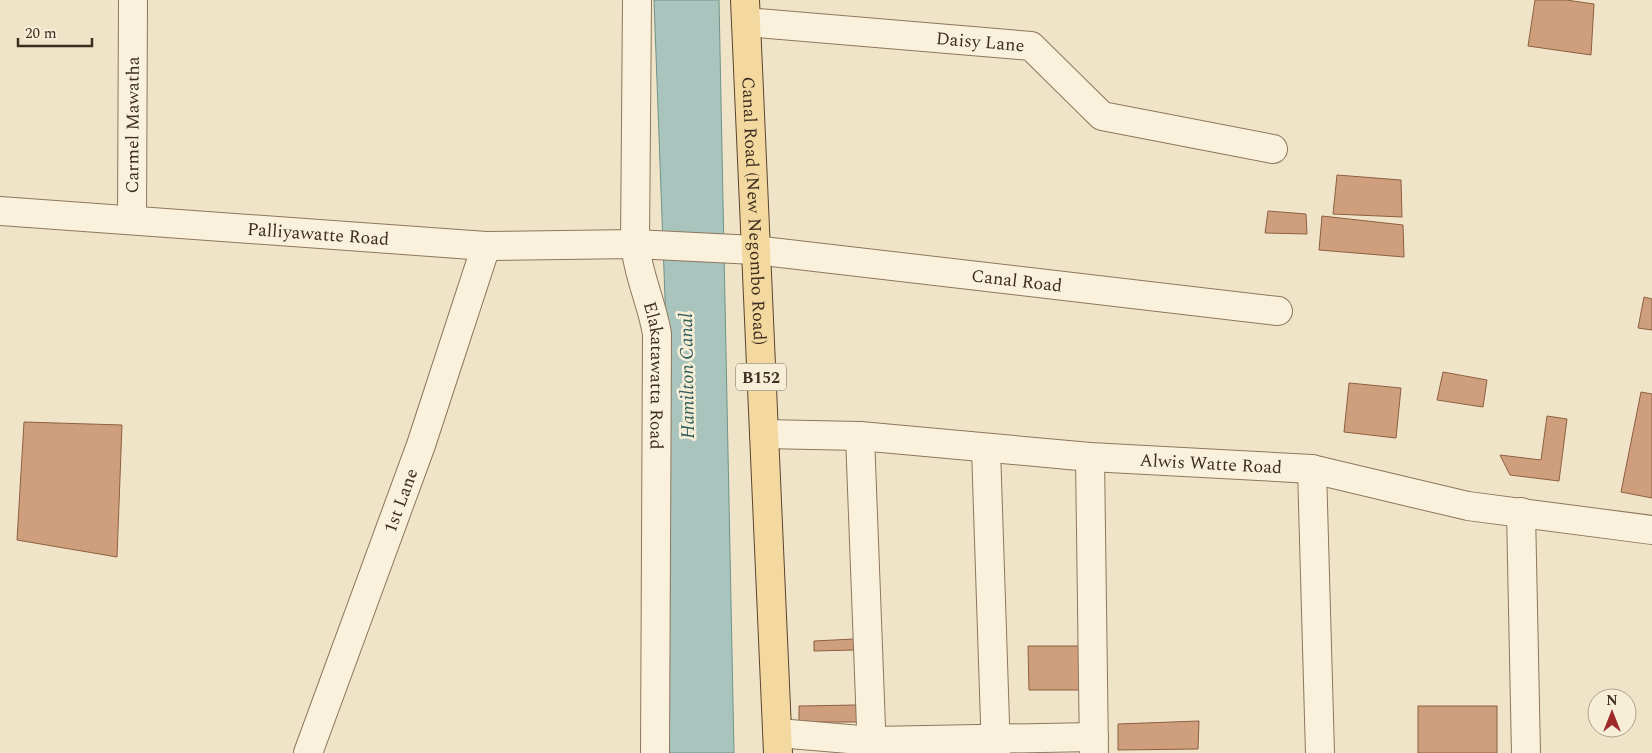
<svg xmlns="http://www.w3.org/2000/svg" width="1652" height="753" font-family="Spectral,serif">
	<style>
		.water { fill: #a9c4bc; stroke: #6f938a }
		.building { fill: #cf9f7d; stroke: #8d5f41 }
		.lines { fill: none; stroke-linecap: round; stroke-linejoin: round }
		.minor-casing { stroke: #8d765c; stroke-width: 30 }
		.major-casing { stroke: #5b4430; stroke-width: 30 }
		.minor { stroke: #faf1dc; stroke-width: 28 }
		.major { stroke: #f3d9a0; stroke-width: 28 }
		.labels { text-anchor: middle; stroke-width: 5; stroke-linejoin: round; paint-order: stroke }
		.shield { fill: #f7eed8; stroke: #756857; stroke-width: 1 }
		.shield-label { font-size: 16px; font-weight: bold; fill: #3d2e20 }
		.street-label { font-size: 18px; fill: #3d2e20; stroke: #f7eed8 }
		.water-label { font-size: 19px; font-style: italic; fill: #2f5d5a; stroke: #f7eed8 }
	</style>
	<rect width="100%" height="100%" fill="#f0e4c8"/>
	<polygon class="water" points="654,0 719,0 734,753 667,753 666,326"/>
	<g class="building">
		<polygon points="1535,0 1566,0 1594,4 1591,55 1528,46"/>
		<polygon points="1337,175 1401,180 1402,217 1333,214"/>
		<polygon points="1268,211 1306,214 1307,234 1265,233"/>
		<polygon points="1322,216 1403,225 1404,257 1319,250"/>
		<polygon points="1644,297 1652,299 1652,330 1638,328"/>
		<polygon points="1443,372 1487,380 1483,407 1437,400"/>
		<polygon points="1349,383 1401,388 1396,438 1344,432"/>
		<polygon points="1641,392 1652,394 1652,498 1621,492"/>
		<polygon points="1547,416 1567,419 1559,481 1510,475 1500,455 1541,460"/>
		<polygon points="24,422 122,425 117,557 17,540"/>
		<polygon points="854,639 854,650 814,651 814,641"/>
		<polygon points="1028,646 1084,646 1087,690 1029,690"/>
		<polygon points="856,705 857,722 799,722 799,706"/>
		<rect x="1418" y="706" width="79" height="47"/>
		<polygon points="1199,721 1198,749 1118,750 1118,724"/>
	</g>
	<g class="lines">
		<g class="minor-casing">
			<g id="minor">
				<path id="s1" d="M637,0L635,244C638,276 652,303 657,334L655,753"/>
				<path id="s2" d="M746,22L1031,46L1102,116L1273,149"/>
				<path id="s3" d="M0,211L486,246L635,244L755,250L1278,311"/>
				<path id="s4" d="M132,220L133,0"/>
				<path id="s5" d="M764,434L860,436L1090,457L1312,469L1468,506L1652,530"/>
				<polyline points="860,436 872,753"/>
				<polyline points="986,449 996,753"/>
				<polyline points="1090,457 1094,753"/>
				<polyline points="1312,469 1320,753"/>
				<polyline points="1521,512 1526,753"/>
				<polyline points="778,733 872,741 1094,737"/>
				<path id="s6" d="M308,753L421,445L486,246"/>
			</g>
		</g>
		<g class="major-casing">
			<g id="major">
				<path id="s7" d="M745,0L778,753"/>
			</g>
		</g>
		<use href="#minor" class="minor"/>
		<use href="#major" class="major"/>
	</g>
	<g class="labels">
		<rect class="shield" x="736" y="363.5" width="50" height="27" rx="4"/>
		<g class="shield-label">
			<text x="761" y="383">B152</text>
		</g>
		<g class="street-label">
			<text dy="6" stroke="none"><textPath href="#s2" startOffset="235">Daisy Lane</textPath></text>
			<text dy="6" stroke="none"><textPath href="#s4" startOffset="95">Carmel Mawatha</textPath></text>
			<text dy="6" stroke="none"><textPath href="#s7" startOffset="211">Canal Road (New Negombo Road)</textPath></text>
			<text dy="6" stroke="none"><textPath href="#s3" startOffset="319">Palliyawatte Road</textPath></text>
			<text dy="6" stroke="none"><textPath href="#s3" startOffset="1020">Canal Road</textPath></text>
			<text dy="6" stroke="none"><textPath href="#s1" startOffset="378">Elakatawatta Road</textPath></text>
			<text dy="6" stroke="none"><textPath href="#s5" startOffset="448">Alwis Watte Road</textPath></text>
			<text dy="6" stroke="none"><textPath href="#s6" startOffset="269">1st Lane</textPath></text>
		</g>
		<g class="water-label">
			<text transform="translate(686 376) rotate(-91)" y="7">Hamilton Canal</text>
		</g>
	</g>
	<g transform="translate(1612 713)"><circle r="24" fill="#f7eed8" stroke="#ada18e"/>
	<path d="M0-4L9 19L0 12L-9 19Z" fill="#9e2a2b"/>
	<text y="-8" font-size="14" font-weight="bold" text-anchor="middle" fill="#3d2e20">N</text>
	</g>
	<path d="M18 38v8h74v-8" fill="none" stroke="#3d2e20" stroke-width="2.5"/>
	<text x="25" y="38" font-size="15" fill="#3d2e20" stroke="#f7eed8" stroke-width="4" paint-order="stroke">20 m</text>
</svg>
